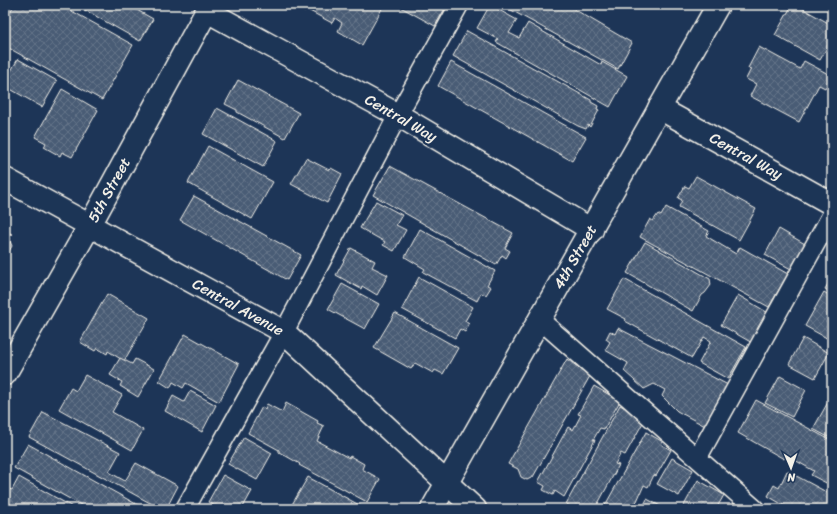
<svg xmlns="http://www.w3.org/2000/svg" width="837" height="514" font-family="Sriracha,sans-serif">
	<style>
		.building { fill: url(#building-cross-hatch); stroke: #f4f1e8 }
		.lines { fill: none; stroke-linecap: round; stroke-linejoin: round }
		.service-casing { stroke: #f4f1e8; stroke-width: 21 }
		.minor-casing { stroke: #f4f1e8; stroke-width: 25 }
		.tertiary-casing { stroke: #f4f1e8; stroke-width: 25 }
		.secondary-casing { stroke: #f4f1e8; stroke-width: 25 }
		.service { stroke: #1d3557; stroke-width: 18 }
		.minor { stroke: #1d3557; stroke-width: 22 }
		.tertiary { stroke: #1d3557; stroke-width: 22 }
		.secondary { stroke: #1d3557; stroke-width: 22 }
		.labels { text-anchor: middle; stroke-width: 4; stroke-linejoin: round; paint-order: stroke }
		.street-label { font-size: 15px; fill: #f4f1e8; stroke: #1d3557 }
	</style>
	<defs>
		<pattern id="building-cross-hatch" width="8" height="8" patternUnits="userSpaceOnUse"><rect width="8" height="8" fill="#485b74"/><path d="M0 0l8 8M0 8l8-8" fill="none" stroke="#637388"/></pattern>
	</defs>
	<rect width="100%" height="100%" fill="#1d3557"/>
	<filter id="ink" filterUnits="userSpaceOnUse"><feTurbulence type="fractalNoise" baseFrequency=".025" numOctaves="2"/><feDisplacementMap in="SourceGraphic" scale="8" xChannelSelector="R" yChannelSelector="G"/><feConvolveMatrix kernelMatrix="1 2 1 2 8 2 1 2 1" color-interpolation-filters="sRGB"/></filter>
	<g filter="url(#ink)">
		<g class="building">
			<polygon points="14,5 61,5 133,45 102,100 5,46 5,21"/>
			<polygon points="76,5 128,5 153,19 140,41"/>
			<polygon points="292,5 384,5 362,45 338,31 342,23 335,18 332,23 306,9 305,12"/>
			<polygon points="397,5 447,5 435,26"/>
			<polygon points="490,5 517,20 509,33 519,38 528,23 601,65 602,62 627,76 610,107 496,42 498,39 477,28"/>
			<polygon points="502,5 567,5 632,43 618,69"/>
			<polygon points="792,5 796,5 832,25 832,46 829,44 820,60 775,35"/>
			<polygon points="467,31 591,100 591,102 598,106 597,109 599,110 590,127 588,125 586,129 578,126 453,56"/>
			<polygon points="759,47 800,69 804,61 832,76 825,88 819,85 799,122 750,96 756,84 746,79 751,69 748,68"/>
			<polygon points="18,59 57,81 42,107 5,86 5,81"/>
			<polygon points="451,62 586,137 572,161 438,86"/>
			<polygon points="238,80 299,113 285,138 237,112 237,110 225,104"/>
			<polygon points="62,89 98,110 72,157 62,152 60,156 44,147 46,143 35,137"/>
			<polygon points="217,108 277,141 263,167 203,134"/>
			<polygon points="208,146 273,182 252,219 188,183"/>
			<polygon points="306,158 329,170 331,168 342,174 327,203 291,184"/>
			<polygon points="390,166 513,233 505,248 510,251 506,258 502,255 496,265 373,195"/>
			<polygon points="696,176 756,209 739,240 679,207 682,200 678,198 685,186 689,188"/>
			<polygon points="194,196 301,255 287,280 180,220"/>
			<polygon points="376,201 402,215 396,225 406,230 394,251 383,245 385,242 360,228"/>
			<polygon points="666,207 709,231 706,236 736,254 740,247 788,274 769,307 640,237 650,219 653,221 658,214 661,216"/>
			<polygon points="420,229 495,271 487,285 491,287 486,295 481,293 477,301 423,272 425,269 405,257"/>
			<polygon points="779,229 805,244 791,269 765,255"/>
			<polygon points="5,231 12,234 9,239 12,246 5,258"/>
			<polygon points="645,242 710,279 711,285 705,293 702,295 693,311 627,273"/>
			<polygon points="351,248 375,261 372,267 388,275 377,295 362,286 361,289 336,275"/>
			<polygon points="419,277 473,307 465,321 469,324 465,332 460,329 455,338 402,309"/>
			<polygon points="832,277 832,293 825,289"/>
			<polygon points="624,279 746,347 728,379 699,363 711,341 704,337 692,358 625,321 626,319 607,309"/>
			<polygon points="342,284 379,304 365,329 328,309"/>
			<polygon points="824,292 832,297 832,341 805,326"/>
			<polygon points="107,294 149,318 124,361 108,351 107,354 97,348 95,351 80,342"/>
			<polygon points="738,295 770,314 754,344 721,325"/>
			<polygon points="395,313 458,348 443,374 435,370 433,373 415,363 411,369 374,348"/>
			<polygon points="618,328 730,386 707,427 677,411 662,396 665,390 654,384 644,389 624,371 628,363 605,350 610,342 606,339 610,331 615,334"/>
			<polygon points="185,334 239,364 219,402 186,383 183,388 173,382 170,388 159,381"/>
			<polygon points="803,338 829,353 815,378 789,364"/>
			<polygon points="120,358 132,364 135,359 154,369 138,397 120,386 122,382 110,375"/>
			<polygon points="567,359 590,376 533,477 527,480 521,477 518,469 508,464"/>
			<polygon points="85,375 122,395 112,412 143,430 132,450 59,409 71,388 76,391"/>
			<polygon points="780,376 806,390 792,417 765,403"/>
			<polygon points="594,386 620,401 604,429 600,428 593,440 595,440 564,497 555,491 553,495 543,490 545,486 538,482 568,427 573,430 581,415 578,414"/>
			<polygon points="190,391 216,405 202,432 165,411 173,396 184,402"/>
			<polygon points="832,395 832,439 813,429"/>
			<polygon points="756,400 832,441 832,486 811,475 814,471 786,455 784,459 738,433"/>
			<polygon points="286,403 318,421 317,423 324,426 317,441 349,458 350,456 364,464 362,469 380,479 367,502 299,465 300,464 279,452 279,450 248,433 262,407 265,409 267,404 282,412"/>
			<polygon points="620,405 645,419 625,455 621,453 615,464 619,465 595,509 575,509 566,504"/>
			<polygon points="43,412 120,452 109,472 125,481 136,463 178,486 166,509 161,509 29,437"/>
			<polygon points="646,432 663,442 662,445 671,450 656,476 654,475 648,487 644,485 637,501 633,505 636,507 635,509 603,509"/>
			<polygon points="244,437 272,453 257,480 228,464"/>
			<polygon points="28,444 145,509 88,509 14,468"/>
			<polygon points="672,458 693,470 679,496 657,484"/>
			<polygon points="787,471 832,495 832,509 790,509 768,496 774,485 779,488"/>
			<polygon points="223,475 252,491 242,509 221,509 208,502"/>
			<polygon points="19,477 76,509 12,509 5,505 5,497 9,489 12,490"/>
			<polygon points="308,477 361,506 360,509 290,508"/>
			<polygon points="698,480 724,495 716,509 682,509"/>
			<polygon points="647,499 666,509 642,509"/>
		</g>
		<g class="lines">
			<g class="service-casing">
				<g id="service">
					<polyline points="539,319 755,509"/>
					<polyline points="698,457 832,214"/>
					<polyline points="185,509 284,332 398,115 459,5"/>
				</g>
			</g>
			<g class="minor-casing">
				<g id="minor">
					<polyline points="207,11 398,115 592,230"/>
					<polyline points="659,108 832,204"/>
					<polyline points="432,509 718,5"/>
				</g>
			</g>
			<g class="tertiary-casing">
				<polyline id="tertiary" points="5,179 284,332 475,509"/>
			</g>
			<g class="secondary-casing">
				<polyline id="secondary" points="5,374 90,225 210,5"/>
			</g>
			<use href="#service" class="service"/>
			<use href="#minor" class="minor"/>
			<use href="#tertiary" class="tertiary"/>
			<use href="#secondary" class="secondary"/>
		</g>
	</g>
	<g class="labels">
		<g class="street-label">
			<text transform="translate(401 118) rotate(30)" y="5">Central Way</text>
			<text transform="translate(746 156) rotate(29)" y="5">Central Way</text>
			<text transform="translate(109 190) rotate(-61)" y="5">5th Street</text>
			<text transform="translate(575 257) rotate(-60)" y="5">4th Street</text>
			<text transform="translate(238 307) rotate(29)" y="5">Central Avenue</text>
		</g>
	</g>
	<rect width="837" height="514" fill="none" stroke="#1d3557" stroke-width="20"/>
	<rect x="10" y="10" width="817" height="494" fill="none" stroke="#f4f1e8" stroke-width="1.5" filter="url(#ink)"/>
	<g transform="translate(791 468) rotate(178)" stroke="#1d3557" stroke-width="3" paint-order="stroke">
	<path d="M0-3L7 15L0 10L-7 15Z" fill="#f4f1e8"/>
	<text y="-6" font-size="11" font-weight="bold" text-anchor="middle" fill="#f4f1e8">N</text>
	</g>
</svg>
